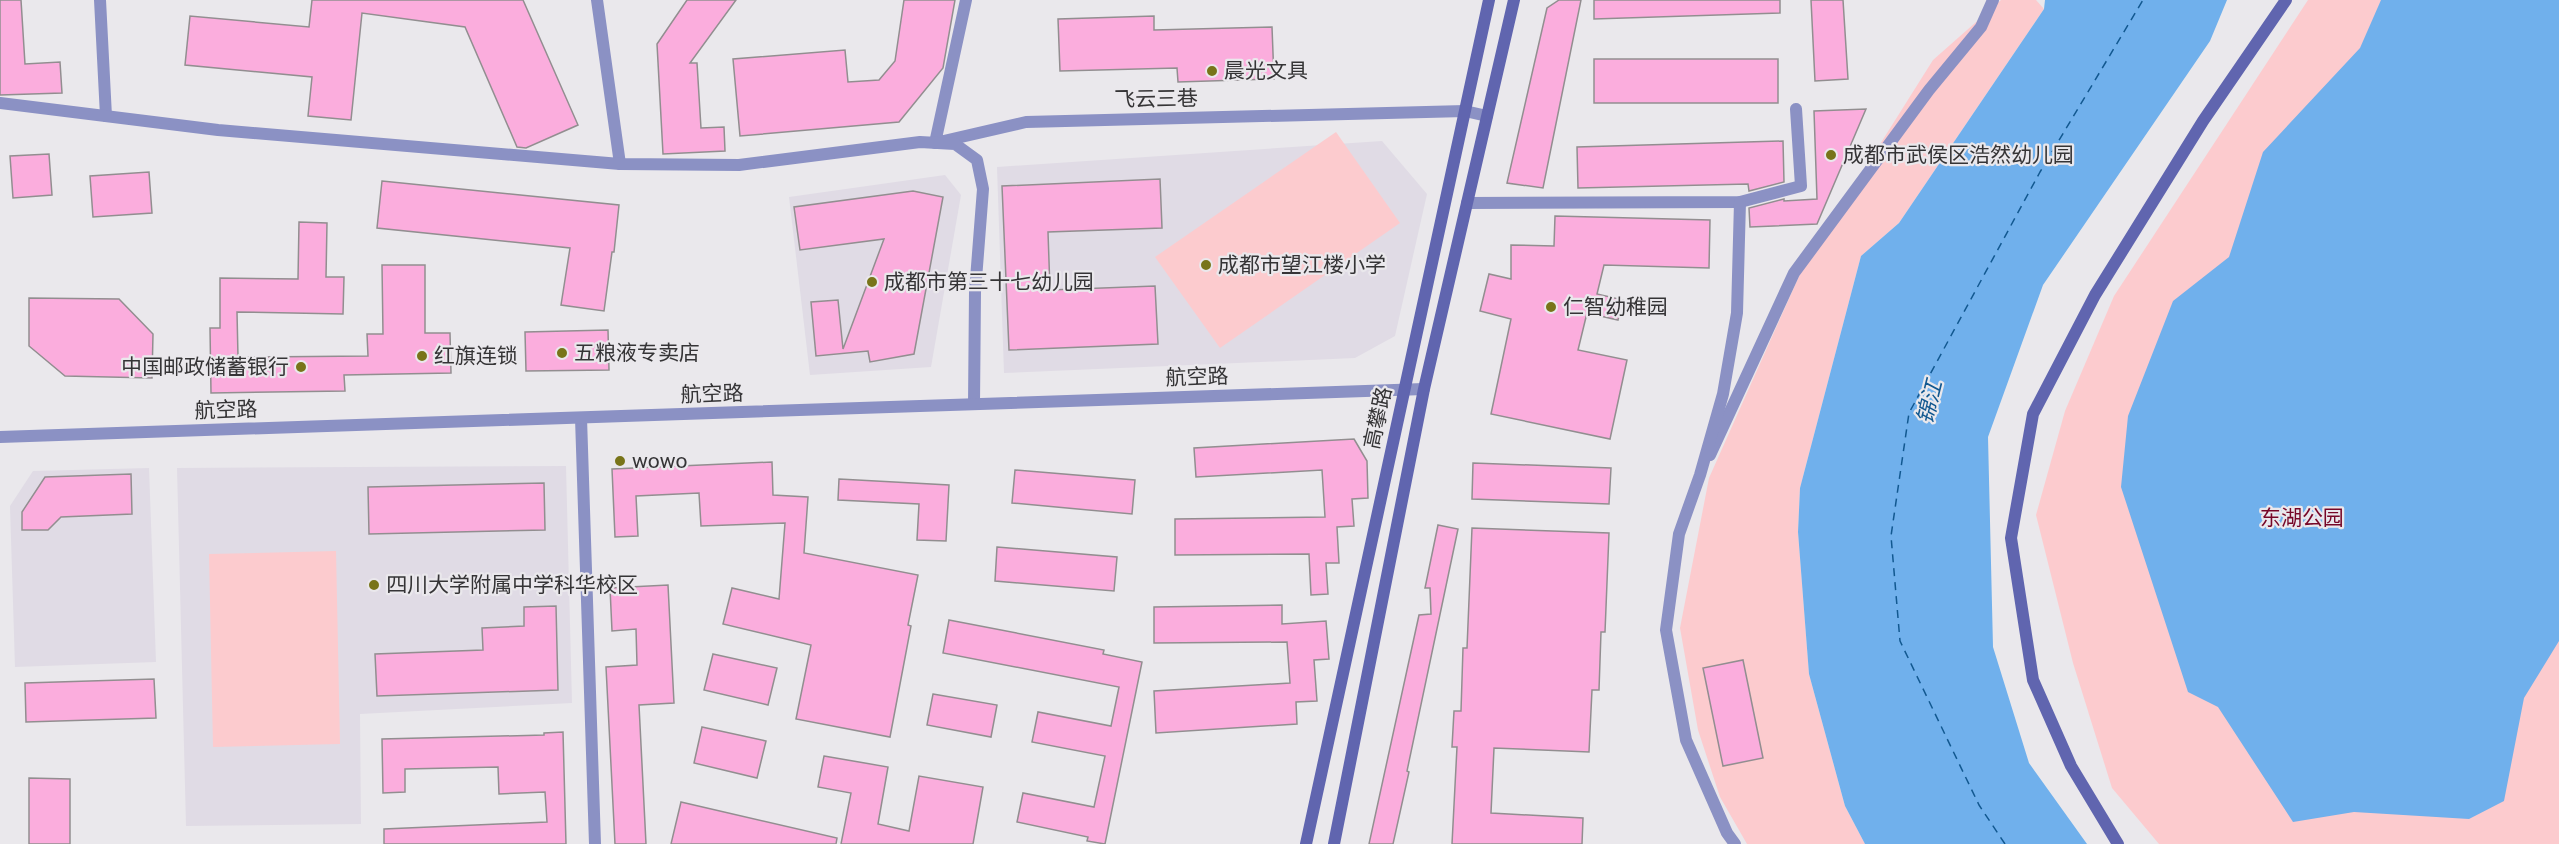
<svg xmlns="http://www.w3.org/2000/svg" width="2559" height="844" font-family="Roboto,'Noto Sans SC',sans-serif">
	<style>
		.built { fill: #e0dbe5 }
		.green { fill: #fccbce }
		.water { fill: #70b0ec }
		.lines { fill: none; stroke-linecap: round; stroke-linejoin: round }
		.ferry { stroke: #125890; stroke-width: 1.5; stroke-dasharray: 8 6; stroke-linecap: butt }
		.building { fill: #fbaddd; stroke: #928e90; stroke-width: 1.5 }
		.street { stroke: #8b91c4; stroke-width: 12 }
		.secondary { stroke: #6065af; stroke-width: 12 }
		.poi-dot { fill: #787419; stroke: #eae8ec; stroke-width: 2 }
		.labels { text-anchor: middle; stroke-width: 4.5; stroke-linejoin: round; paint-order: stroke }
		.poi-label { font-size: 21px; fill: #353436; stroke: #eae8ec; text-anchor: start }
		.street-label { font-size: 21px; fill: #353436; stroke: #eae8ec }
		.park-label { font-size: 21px; fill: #760728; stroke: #eae8ec }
		.water-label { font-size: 22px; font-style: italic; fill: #125890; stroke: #eae8ec }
	</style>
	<rect width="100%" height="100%" fill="#eae8ec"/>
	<g class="built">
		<polygon points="1382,141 1427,194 1395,336 1355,358 1004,373 997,167"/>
		<polygon points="945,175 961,195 931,367 810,375 789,197"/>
		<polygon points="566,466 572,703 360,714 361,824 186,826 177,468"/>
		<polygon points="149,468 156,662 15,667 10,506 33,471"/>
	</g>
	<g class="green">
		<polygon points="2001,0 2036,0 2044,9 1899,223 1861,256 1800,488 1798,532 1809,674 1845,806 1865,844 1747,844 1720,797 1698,730 1680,628 1709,478 1804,265 1933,60"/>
		<polygon points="2308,0 2559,0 2559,844 2159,844 2112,788 2073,663 2036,515 2065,411 2114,296"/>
		<polygon points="1336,132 1400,223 1220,348 1155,257"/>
		<polygon points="336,551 340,744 213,747 209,554"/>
	</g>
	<g class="water">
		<polygon points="2045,0 2227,0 2210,41 2043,285 1988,437 1993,647 2029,763 2087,844 1865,844 1845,806 1809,674 1798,532 1800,488 1861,256 1899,223 2044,9"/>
		<polygon points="2381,0 2559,0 2559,641 2524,698 2504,801 2469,819 2354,812 2293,822 2218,707 2188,692 2121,487 2128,416 2173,301 2229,257 2263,152 2360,48"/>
	</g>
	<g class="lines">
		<polyline class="ferry" points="2005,844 1979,805 1900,641 1891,536 1909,413 2040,172 2143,0"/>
	</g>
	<g class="building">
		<polygon points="0,0 21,0 25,64 60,62 62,93 0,95"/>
		<polygon points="312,0 523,0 578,125 526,148 517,147 465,27 362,13 351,120 308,116 312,77 185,65 190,16 309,27"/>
		<polygon points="687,0 736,0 690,63 697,63 701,128 724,127 725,151 663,154 657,44"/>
		<polygon points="904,0 955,0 943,68 899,122 740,136 733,59 845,50 848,82 879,80 895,61"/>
		<polygon points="1559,0 1581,0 1543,188 1507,183 1547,8"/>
		<polygon points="1594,0 1780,0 1780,13 1594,19"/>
		<polygon points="1811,0 1843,0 1848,79 1815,81"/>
		<polygon points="1154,16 1154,30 1272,27 1274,79 1178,82 1177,68 1060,71 1058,19"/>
		<rect x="1594" y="59" width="184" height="44"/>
		<polygon points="1866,109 1817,224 1750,227 1749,208 1784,199 1784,201 1817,199 1814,111"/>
		<polygon points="1783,141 1784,182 1749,191 1748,184 1578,188 1577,147"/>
		<polygon points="49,154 52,195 13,198 10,156"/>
		<polygon points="149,172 152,213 93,217 90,176"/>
		<polygon points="1160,179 1162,228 1048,232 1050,290 1155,286 1158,344 1009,350 1002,186"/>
		<polygon points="382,181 619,205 614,252 612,252 604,311 561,305 570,248 377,228"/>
		<polygon points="913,191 943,197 914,354 870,362 868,351 816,356 811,302 838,300 843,349 884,239 800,250 794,207"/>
		<polygon points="1555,216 1710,220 1709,268 1604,265 1597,294 1623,300 1618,320 1587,313 1578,350 1627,360 1610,439 1491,414 1511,319 1480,311 1489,274 1511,279 1511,245 1554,246"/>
		<polygon points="299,222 327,223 326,277 344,277 343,314 237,312 238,357 368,356 367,334 383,334 382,265 425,265 425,333 450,333 451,373 344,375 345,391 211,393 210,328 220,328 220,278 298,279"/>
		<polygon points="29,298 119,299 153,334 152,378 65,376 29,346"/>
		<polygon points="608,330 609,370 526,371 525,332"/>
		<polygon points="1354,439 1367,461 1368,498 1352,499 1354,526 1337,527 1339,563 1326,563 1328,594 1311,595 1309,554 1175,555 1175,519 1325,517 1322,470 1196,477 1194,448"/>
		<polygon points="772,462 773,495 808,497 804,553 918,575 908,625 911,626 890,737 796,719 811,645 723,624 732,588 779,599 785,523 701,526 699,493 636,496 638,536 615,537 612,469"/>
		<polygon points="1473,463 1611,468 1609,504 1472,499"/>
		<polygon points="1015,470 1135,480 1132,514 1012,503"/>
		<polygon points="131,474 132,514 61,517 48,530 22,530 22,512 45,477"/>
		<polygon points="839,479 949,485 946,541 917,540 919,504 838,500"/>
		<polygon points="544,483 545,530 369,534 368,487"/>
		<polygon points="1438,525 1458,529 1407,771 1409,772 1393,844 1369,844 1419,615 1431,614 1430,588 1425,588"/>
		<polygon points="1472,528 1609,533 1605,632 1601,632 1599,690 1592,690 1589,752 1494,748 1491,813 1583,818 1582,844 1452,844 1457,747 1452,747 1454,711 1461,711 1463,648 1467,648"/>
		<polygon points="997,547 1117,557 1114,591 995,581"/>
		<polygon points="668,585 674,703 639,705 646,844 615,844 606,667 637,665 636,629 612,631 610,588"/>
		<polygon points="1282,605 1282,624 1326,621 1329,659 1314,660 1317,701 1296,702 1297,724 1156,733 1154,691 1290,683 1287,642 1154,643 1154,607"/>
		<polygon points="556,606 558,690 377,696 375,654 483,650 482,628 524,626 524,607"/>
		<polygon points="949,620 1104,650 1103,654 1142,662 1105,844 1087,841 1088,837 1017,822 1023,793 1094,807 1105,756 1032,742 1038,712 1111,726 1119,687 943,653"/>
		<polygon points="713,654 777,668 768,705 704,690"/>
		<polygon points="1743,660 1763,758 1723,766 1703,668"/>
		<polygon points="154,679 156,718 26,722 25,683"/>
		<polygon points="933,694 997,705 991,737 927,725"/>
		<polygon points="702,727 766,741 757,778 694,763"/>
		<polygon points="563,732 566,844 384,844 384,829 547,822 545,792 499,794 498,767 405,769 405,792 383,793 382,739 544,735 544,733"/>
		<polygon points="824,756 888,767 878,824 909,831 919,776 983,787 973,844 841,844 851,793 818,787"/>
		<polygon points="29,778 70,779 70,844 29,844"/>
		<polygon points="681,802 837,838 836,844 671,844"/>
	</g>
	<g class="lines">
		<g class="street">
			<polyline points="100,0 106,116"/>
			<polyline points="597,0 620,164"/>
			<polyline points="966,0 935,143 1026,122 1465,111 1487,116"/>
			<polyline points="0,103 218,130 620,164 739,165 920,142 955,144 977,160 983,189 975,292 974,404"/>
			<polyline points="1467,203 1740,202 1801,186 1796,109"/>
			<polyline points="581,418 595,844"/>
			<polyline points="0,437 1424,389"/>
			<polyline points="1710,455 1794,273 1929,90 1981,27 1993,0"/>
			<polyline points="1735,844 1727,833 1686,740 1666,630 1679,534 1700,475 1723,394 1737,313 1740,202"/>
		</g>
		<g class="secondary">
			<polyline points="1306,844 1489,0"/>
			<polyline points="1334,844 1424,389 1514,0"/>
			<polyline points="2118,844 2071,766 2033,680 2011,538 2033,414 2095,295 2203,121 2286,0"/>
		</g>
	</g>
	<g class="poi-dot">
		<circle cx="1212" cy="71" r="6"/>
		<circle cx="1831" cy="155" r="6"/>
		<circle cx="1206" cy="265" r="6"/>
		<circle cx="872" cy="282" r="6"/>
		<circle cx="1551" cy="307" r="6"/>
		<circle cx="562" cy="353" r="6"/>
		<circle cx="422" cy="356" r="6"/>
		<circle cx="301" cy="367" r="6"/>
		<circle cx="620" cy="461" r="6"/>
		<circle cx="374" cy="585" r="6"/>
	</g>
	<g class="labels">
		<g class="poi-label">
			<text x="1224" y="78">晨光文具</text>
			<text x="1843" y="162">成都市武侯区浩然幼儿园</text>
			<text x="1218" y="272">成都市望江楼小学</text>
			<text x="884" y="289">成都市第三十七幼儿园</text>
			<text x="1563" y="314">仁智幼稚园</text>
			<text x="574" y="360">五粮液专卖店</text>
			<text x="434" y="363">红旗连锁</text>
			<text x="289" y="374" text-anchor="end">中国邮政储蓄银行</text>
			<text x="632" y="468">wowo</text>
			<text x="386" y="592">四川大学附属中学科华校区</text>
		</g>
		<g class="street-label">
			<text transform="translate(1156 99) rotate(-1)" y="7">飞云三巷</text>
			<text transform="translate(1197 377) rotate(-2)" y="7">航空路</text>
			<text transform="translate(712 394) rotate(-2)" y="7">航空路</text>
			<text transform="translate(226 410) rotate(-2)" y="7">航空路</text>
			<text transform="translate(1378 418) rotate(-78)" y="7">高攀路</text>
		</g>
		<g class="park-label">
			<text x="2302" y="525">东湖公园</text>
		</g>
		<g class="water-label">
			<text transform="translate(1929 402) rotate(-76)" y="8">锦江</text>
		</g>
	</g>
</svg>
